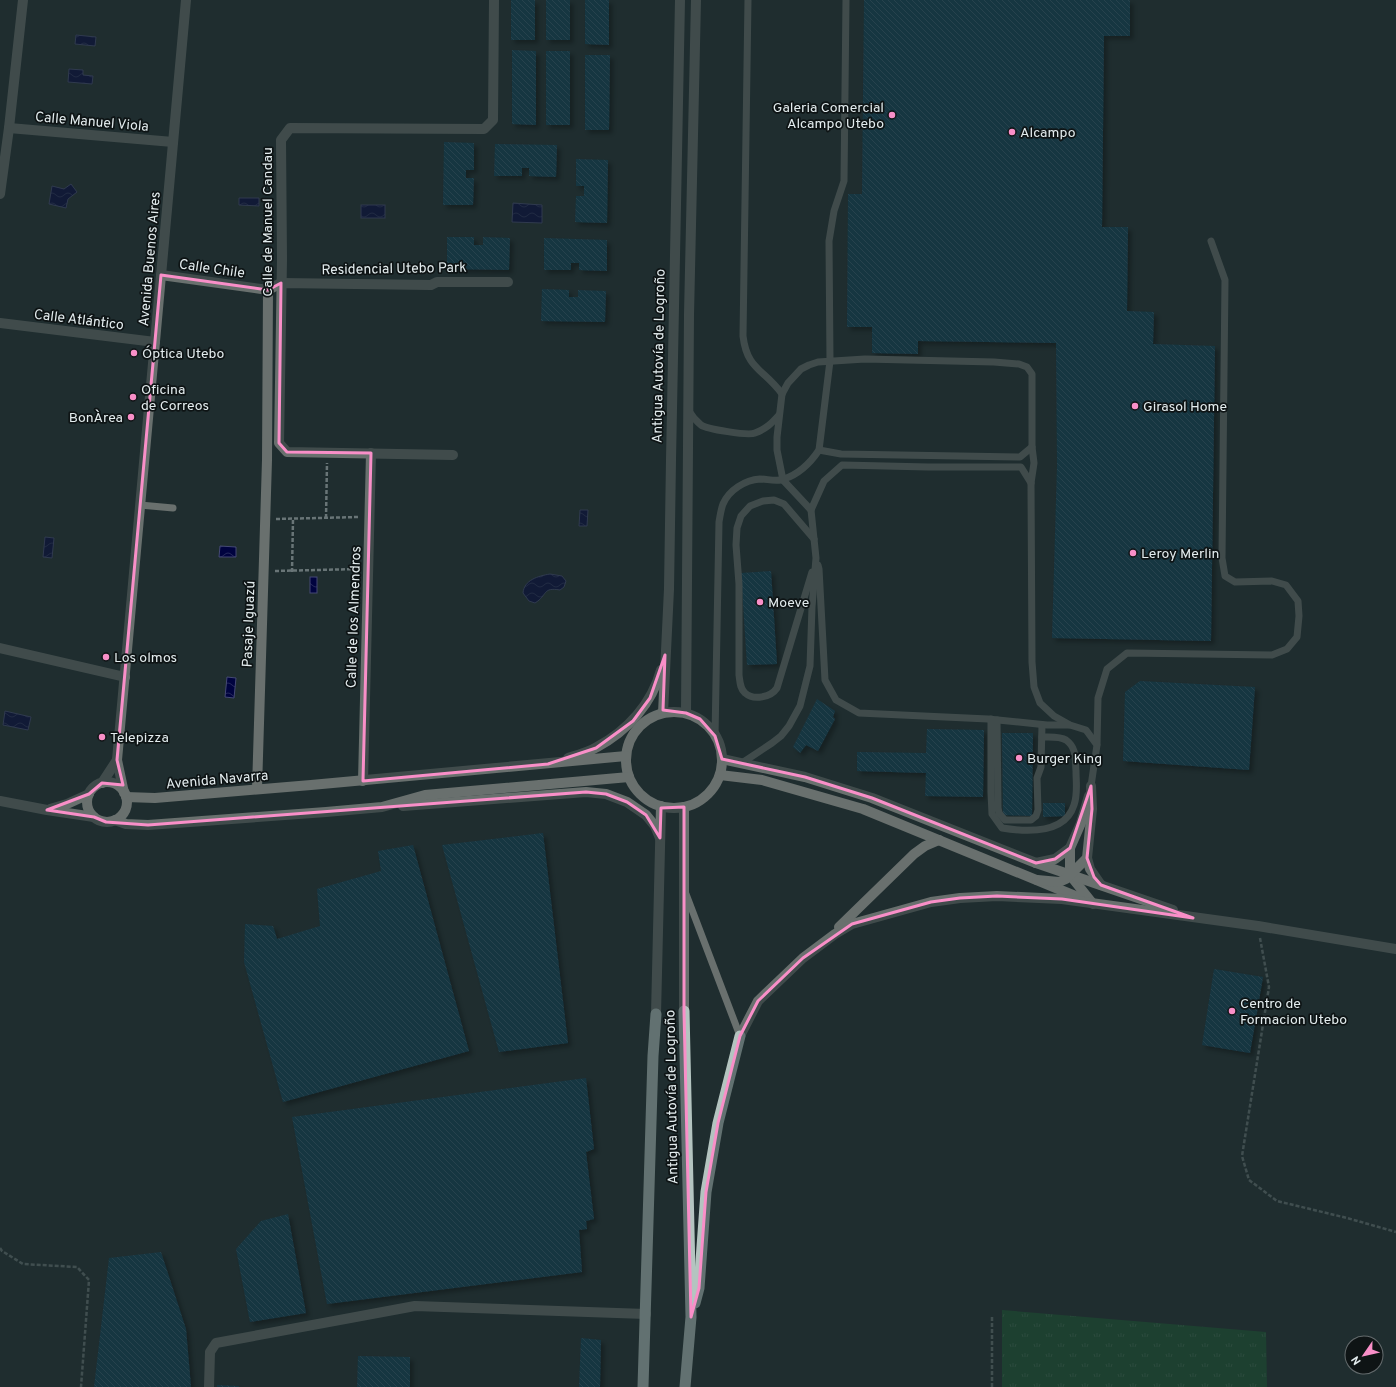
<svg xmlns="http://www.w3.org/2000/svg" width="1396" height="1387" font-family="Overpass,sans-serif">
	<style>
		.grass { fill: url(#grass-tufts) }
		.water { fill: url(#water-waves); stroke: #444974 }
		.building { fill: url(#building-back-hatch); filter: url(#shadow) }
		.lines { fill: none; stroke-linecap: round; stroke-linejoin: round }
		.path { stroke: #697577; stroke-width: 2.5; stroke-dasharray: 4 2; stroke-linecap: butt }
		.service { stroke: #69706e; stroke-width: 7 }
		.pedestrian { stroke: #69706e; stroke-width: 10 }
		.minor { stroke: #69706e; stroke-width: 10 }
		.tertiary { stroke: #69706e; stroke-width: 10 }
		.trunk { stroke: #b4c4c0; stroke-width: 11 }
		.marked { fill: none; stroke: #f98fc8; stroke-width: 3; stroke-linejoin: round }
		.poi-dot { fill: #f98fc8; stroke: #0e1415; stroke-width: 1.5 }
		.labels { text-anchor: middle; stroke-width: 3.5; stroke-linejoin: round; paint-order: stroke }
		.poi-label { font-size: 14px; fill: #e3ecee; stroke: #0e1415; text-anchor: start }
		.street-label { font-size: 14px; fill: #e3ecee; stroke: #0e1415 }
	</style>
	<defs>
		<pattern id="grass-tufts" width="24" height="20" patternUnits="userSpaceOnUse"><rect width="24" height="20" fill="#1b5731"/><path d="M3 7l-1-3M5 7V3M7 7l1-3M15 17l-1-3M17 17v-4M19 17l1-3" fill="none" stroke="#3c6f4f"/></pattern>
		<pattern id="water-waves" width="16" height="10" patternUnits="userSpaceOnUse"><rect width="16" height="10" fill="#00033f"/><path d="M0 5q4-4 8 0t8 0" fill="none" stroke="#25285b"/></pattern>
		<pattern id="building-back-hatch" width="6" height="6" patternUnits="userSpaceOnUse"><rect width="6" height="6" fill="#0e4059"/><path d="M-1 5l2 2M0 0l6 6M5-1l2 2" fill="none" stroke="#315c71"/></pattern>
		<filter id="shadow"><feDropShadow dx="3.5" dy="3.5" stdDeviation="2" flood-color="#0009"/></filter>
	</defs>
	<rect width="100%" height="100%" fill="#1f2d2f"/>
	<polygon class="grass" points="1002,1310 1266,1332 1267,1387 1002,1387"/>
	<g class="water">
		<polygon points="76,35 96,37 95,46 75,44"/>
		<polygon points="69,69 83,70 83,75 93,76 92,84 68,82"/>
		<polygon points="71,184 77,192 68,199 66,208 49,204 52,186 64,189"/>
		<polygon points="239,198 259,198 259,206 239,205"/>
		<polygon points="513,203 542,205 542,223 512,222"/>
		<rect x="361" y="205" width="24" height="13"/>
		<polygon points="580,510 588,510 587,526 579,526"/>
		<polygon points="45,537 54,538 52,558 43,557"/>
		<polygon points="220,546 236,547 236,557 219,557"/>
		<path d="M550,574L562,576L566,581L564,587L560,590C542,587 548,595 535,603L529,601L523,593C524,580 538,576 550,574Z"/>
		<rect x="310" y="577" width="7" height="16"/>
		<polygon points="227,677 236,678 234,698 225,697"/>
		<polygon points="5,711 31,717 28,730 3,725"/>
	</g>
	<g class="building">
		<rect x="511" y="0" width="24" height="40"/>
		<rect x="546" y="0" width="24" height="40"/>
		<polygon points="585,0 609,0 609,45 585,44"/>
		<polygon points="864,0 1130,0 1130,36 1104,36 1102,227 1128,227 1127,311 1154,312 1153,344 1215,346 1211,641 1052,638 1057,466 1056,343 918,341 918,354 872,353 872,327 847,327 848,194 862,194"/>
		<polygon points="512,50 536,51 536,125 512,124"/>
		<rect x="546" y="51" width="24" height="74"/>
		<polygon points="585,55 610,55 609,130 585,130"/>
		<polygon points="444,142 474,143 474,170 466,170 466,178 474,178 473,205 443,205"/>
		<polygon points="495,144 557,145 556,177 529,176 529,168 522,168 522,176 494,176"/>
		<polygon points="576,159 608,160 607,223 575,222 576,196 584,196 584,186 576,186"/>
		<polygon points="447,237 474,237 474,245 483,245 483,237 510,238 509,270 447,269"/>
		<polygon points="544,238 607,240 607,271 579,270 579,263 571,263 571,270 544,270"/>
		<polygon points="542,289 569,290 569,297 578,297 578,290 606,291 605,322 541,321"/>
		<polygon points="771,571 777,664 747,665 741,573"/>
		<polygon points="1140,681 1255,687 1249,770 1123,761 1125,692"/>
		<polygon points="817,699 835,711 833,717 835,719 818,751 806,745 800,753 793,747"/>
		<polygon points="927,729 984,730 983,797 925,796 926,773 857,771 857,752 926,753"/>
		<polygon points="1002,733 1033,733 1032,816 1003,815"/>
		<polygon points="1043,803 1065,803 1065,816 1043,817"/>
		<polygon points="543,833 568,1043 499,1052 442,845"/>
		<polygon points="413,845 469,1051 283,1102 244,962 245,924 273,926 277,939 320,926 317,889 381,871 378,851"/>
		<polygon points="1214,969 1263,977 1250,1053 1202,1045"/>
		<polygon points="586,1078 594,1149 586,1152 594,1219 586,1221 587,1229 579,1230 582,1272 327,1304 292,1117"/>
		<polygon points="288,1214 306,1313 250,1322 236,1249 261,1221"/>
		<polygon points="161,1252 186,1329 191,1387 94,1387 109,1258"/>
		<polygon points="581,1338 601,1340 600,1387 579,1387"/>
		<polygon points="358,1356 410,1357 410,1387 357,1387"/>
		<polygon points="217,1385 239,1386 239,1387 217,1387"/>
	</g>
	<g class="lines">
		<g class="path">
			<polyline points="326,518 327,463"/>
			<polyline points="276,519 359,517"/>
			<polyline points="275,571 358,569"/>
			<polyline points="292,572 293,519"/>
			<polyline points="1260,938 1269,987 1242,1156 1249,1180 1277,1201 1347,1218 1396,1232"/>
			<polyline points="0,1248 2,1251 23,1264 77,1267 89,1280 81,1387"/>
			<polyline points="992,1317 992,1387"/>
		</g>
		<g class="service">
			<path d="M748,0L743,336C747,370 764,369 782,394"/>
			<path d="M689,411C692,416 696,421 701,425C707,429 748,436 755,433C766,429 772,423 779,415"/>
			<polyline points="819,450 841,454 1020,457 1032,447"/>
			<polyline points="140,505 173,508"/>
			<polyline points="811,510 824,481 842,465 928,467 1021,467 1031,483"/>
			<polyline points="818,565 819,569 825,680 836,700 859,713 988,719 1047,725 1069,725"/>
			<path d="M812,572L777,688C771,697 754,701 745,693C740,689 740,682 739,675V584L736,545L737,528L741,516L750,506L763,501L774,500L784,504L814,539"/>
			<path d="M991,719V792L992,814L1002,828C1027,832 1065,834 1074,805C1078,794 1076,782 1076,771C1075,759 1077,748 1066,740C1060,736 1049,737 1042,737"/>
			<polyline points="997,720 998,808 999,813 1005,820 1031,820 1036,816 1038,810 1037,778 1041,767 1042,725"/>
			<path d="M715,736L719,522C720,516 721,509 723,504C729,490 745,480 760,479C767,479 778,482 784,479C799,474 811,462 819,450L830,361L829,241L834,211L844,181L846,0"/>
			<polyline points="1097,744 1098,698 1107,669 1127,653 1272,655 1287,649 1297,637 1299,616 1298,601 1286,585 1272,581 1235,582 1225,576 1222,558 1225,280 1211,241"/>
			<polyline points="742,763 772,743 781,736 789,726 800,706 810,666 812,607 816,558 811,510 783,480 777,450 777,437 782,394 788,383 801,369 809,365 818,362 865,359 994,362 1019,364 1027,367 1032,374 1032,447 1034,463 1031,483 1032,662 1034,687 1040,703 1054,716 1070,725 1086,730 1097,745 1091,786"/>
			<polyline points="686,894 740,1036"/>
		</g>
		<polyline class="pedestrian" points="257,789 267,460 268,290"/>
		<g class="minor">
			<polyline points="9,128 173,142"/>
			<polyline points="0,194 9,128 23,0"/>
			<polyline points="161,275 268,290 281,283 431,285 437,282 508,282"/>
			<polyline points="0,323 155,342"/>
			<polyline points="453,455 287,452 279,443 282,259 281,140 290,128 484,129 493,120 494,0"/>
			<polyline points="0,648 125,677"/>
			<circle cx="674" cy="760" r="48"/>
			<polyline points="663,713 669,589 671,460 680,0"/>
			<polyline points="686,713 689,315 696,0"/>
			<path d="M568,758C578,755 589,752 597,747C627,731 652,704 661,670"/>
			<polyline points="722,759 805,777 872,798 1036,863"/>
			<polyline points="720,775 762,780 863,809 1085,900"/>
			<polyline points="363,781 371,453"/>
			<polyline points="126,797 155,798 311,785 626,756"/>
			<polyline points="403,806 586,792 606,794 627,802 646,815 655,826 660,838"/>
			<polyline points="115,820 126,824 148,825 326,812 382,807 425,795 629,777"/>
			<polyline points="684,1011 684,807"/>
			<polyline points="656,1014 661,806"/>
			<polyline points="209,1387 210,1352 216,1343 415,1306 646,1314"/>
		</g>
		<g class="tertiary">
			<circle cx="107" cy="802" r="20"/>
			<polyline points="102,783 117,760"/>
			<polyline points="124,793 117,760 186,0"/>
			<polyline points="1089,796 1081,823 1070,848 1070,875 1093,904"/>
			<polyline points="0,801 47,810 94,817"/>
			<polyline points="50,809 67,804 89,794"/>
			<polyline points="1087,858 1090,869 1101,885"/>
			<polyline points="1036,863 1173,910"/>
			<polyline points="1036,863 1055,859 1070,848"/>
			<polyline points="1037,880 1059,882 1066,879 1087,858 1092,809 1091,786"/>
			<polyline points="839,927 914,854 925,846 939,840"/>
			<polyline points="740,1036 758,1001 803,958 835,934 852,924 931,902 960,898 997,896 1062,899 1258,926 1396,949"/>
		</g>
		<g class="trunk">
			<polyline points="684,1011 691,1317 685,1387"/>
			<polyline points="695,1303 699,1288 706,1192 718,1123 740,1036"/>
			<polyline points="643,1387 653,1056 656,1014"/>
		</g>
	</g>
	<path d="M0 0H1396V1387H0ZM161,275L268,290L281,283L279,443L287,452L371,453L363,781L548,764L596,748L633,721L650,698L665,655L663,710L686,713L700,719L715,736L722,759L805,777L872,798L1036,863L1055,859L1070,848L1091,786L1092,809L1087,858L1094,877L1101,885L1193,918L1062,899L997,896L960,898L931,902L852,924L803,958L758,1001L740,1036L718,1123L706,1192L699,1288L691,1317L684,1011V807L661,808L660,838L646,815L627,802L606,794L586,792L148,825L106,822L94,817L47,810L89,794L102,783L123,785L117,760Z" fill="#1f2d2f" fill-opacity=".55" fill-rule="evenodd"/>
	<path class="marked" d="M161,275L268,290L281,283L279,443L287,452L371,453L363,781L548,764L596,748L633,721L650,698L665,655L663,710L686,713L700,719L715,736L722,759L805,777L872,798L1036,863L1055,859L1070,848L1091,786L1092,809L1087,858L1094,877L1101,885L1193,918L1062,899L997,896L960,898L931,902L852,924L803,958L758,1001L740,1036L718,1123L706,1192L699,1288L691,1317L684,1011V807L661,808L660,838L646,815L627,802L606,794L586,792L148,825L106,822L94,817L47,810L89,794L102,783L123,785L117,760Z"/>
	<g class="poi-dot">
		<circle cx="892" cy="115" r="4"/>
		<circle cx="1012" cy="132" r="4"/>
		<circle cx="134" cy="353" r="4"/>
		<circle cx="133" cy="397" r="4"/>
		<circle cx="1135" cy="406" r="4"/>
		<circle cx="131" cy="417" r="4"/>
		<circle cx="1133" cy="553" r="4"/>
		<circle cx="760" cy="602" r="4"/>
		<circle cx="106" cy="657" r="4"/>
		<circle cx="102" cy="737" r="4"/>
		<circle cx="1019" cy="758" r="4"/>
		<circle cx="1232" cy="1011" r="4"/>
	</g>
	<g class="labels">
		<g class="poi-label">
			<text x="884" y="112" text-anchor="end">Galeria Comercial<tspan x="884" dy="16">Alcampo Utebo</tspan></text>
			<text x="1020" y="137">Alcampo</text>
			<text x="142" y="358">Óptica Utebo</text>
			<text x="141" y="394">Oficina<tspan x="141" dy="16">de Correos</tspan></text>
			<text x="1143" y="411">Girasol Home</text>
			<text x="123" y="422" text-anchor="end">BonÀrea</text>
			<text x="1141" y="558">Leroy Merlin</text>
			<text x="768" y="607">Moeve</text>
			<text x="114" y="662">Los olmos</text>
			<text x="110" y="742">Telepizza</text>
			<text x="1027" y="763">Burger King</text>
			<text x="1240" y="1008">Centro de<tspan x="1240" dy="16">Formacion Utebo</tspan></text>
		</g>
		<g class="street-label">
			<text transform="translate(92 121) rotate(5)" y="5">Calle Manuel Viola</text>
			<text transform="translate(267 222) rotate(-90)" y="5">Calle de Manuel Candau</text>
			<text transform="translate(149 259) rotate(-85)" y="5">Avenida Buenos Aires</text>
			<text transform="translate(212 268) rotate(8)" y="5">Calle Chile</text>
			<text transform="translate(394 268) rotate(-1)" y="5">Residencial Utebo Park</text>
			<text transform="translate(79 319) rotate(7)" y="5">Calle Atlántico</text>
			<text transform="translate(658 356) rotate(-89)" y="5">Antigua Autovía de Logroño</text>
			<text transform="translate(353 617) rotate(-88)" y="5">Calle de los Almendros</text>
			<text transform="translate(248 624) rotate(-88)" y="5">Pasaje Iguazú</text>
			<text transform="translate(217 779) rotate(-5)" y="5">Avenida Navarra</text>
			<text transform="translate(671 1097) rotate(-91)" y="5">Antigua Autovía de Logroño</text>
		</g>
	</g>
	<g transform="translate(1364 1355) rotate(236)"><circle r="19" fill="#0e1415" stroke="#636a6c"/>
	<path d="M0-3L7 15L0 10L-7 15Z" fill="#f98fc8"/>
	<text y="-6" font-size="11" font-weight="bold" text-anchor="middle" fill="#e3ecee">N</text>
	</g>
</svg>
